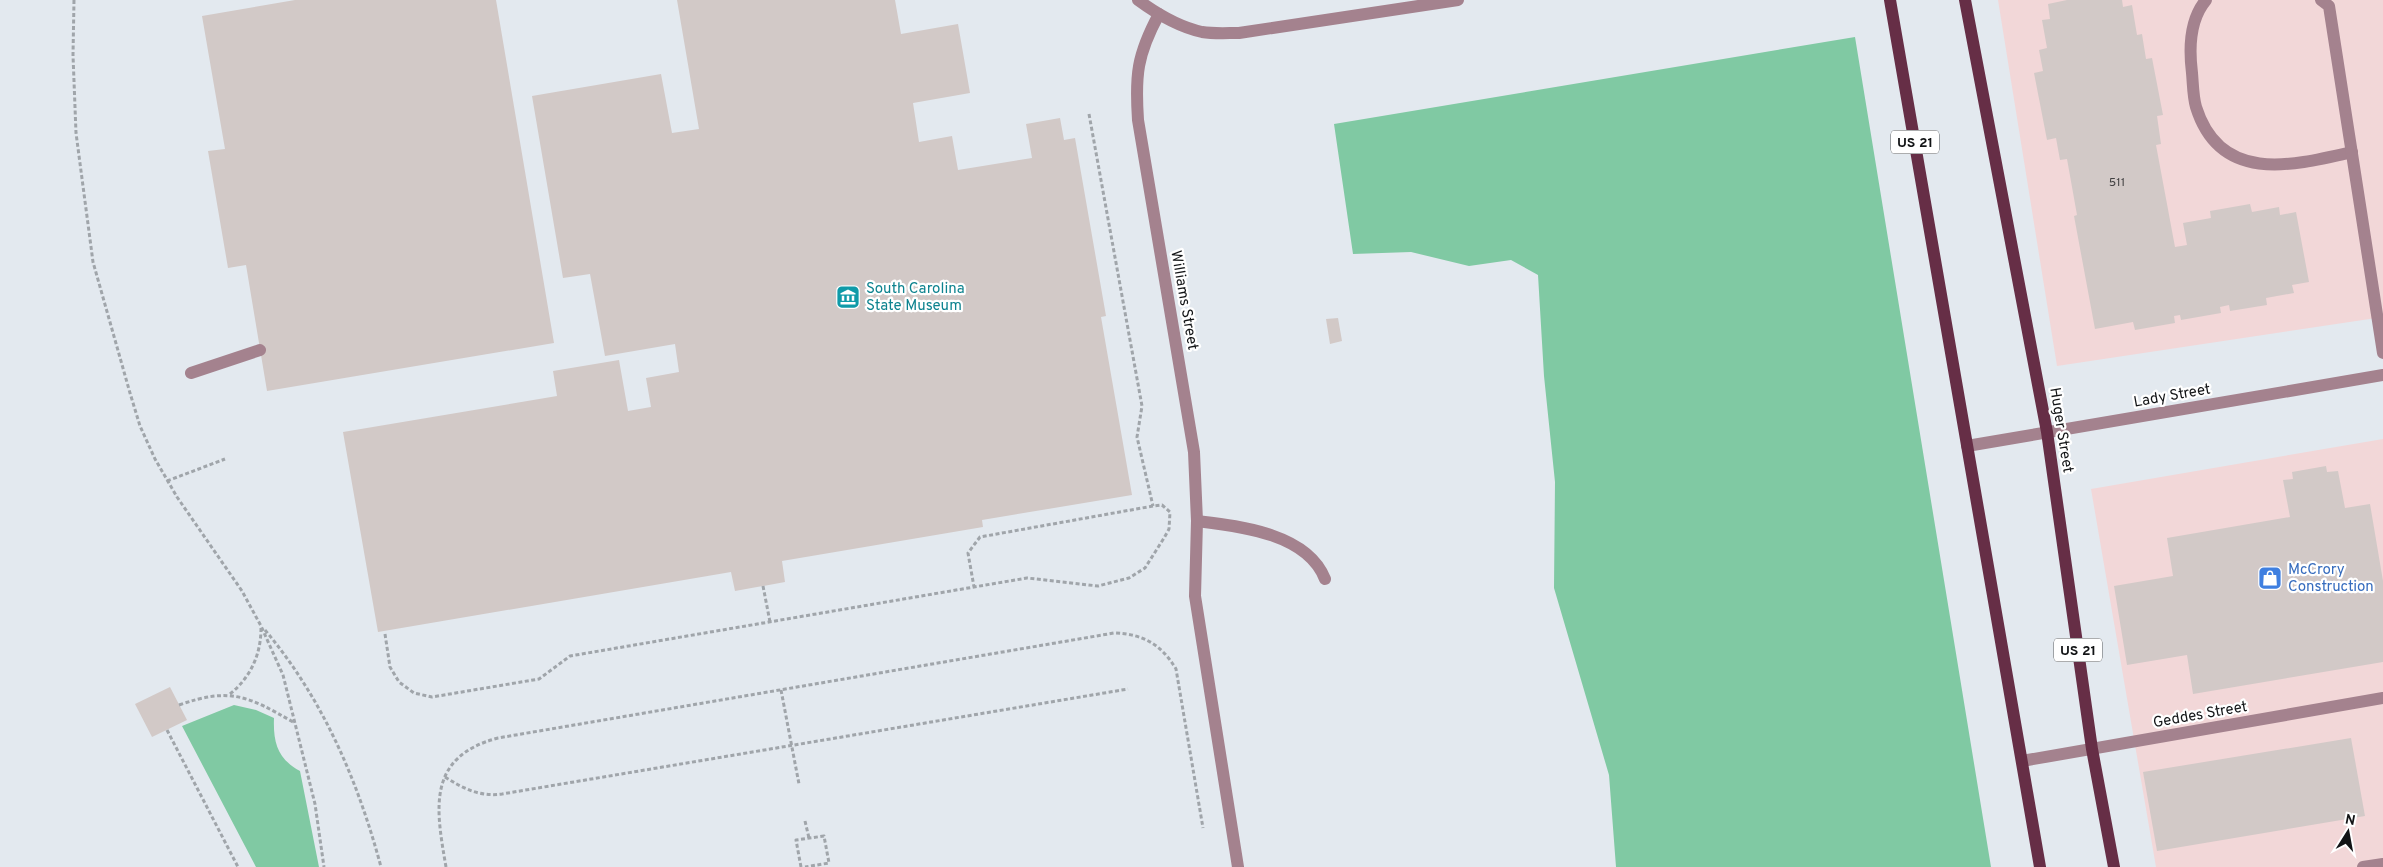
<svg xmlns="http://www.w3.org/2000/svg" width="2383" height="867" font-family="Overpass,sans-serif">
	<style>
		.commercial { fill: #f2d7d8 }
		.green { fill: #80c9a3 }
		.building { fill: #d2c9c7 }
		.lines { fill: none; stroke-linecap: round; stroke-linejoin: round }
		.path { stroke: #a0a5aa; stroke-width: 3; stroke-dasharray: 4 2.5; stroke-linecap: butt }
		.minor { stroke: #a4828e; stroke-width: 12 }
		.major { stroke: #662e46; stroke-width: 12 }
		.labels { text-anchor: middle; stroke-width: 4.5; stroke-linejoin: round; paint-order: stroke }
		.number-label { font-size: 12px; fill: #424142 }
		.shield { fill: #fff; stroke: #595a5c; stroke-width: 1 }
		.shield-label { font-size: 14px; font-weight: bold; fill: #121416 }
		.culture-label { font-size: 15px; fill: #0d838f; stroke: #fff; text-anchor: start }
		.street-label { font-size: 15px; fill: #121416; stroke: #fff }
		.shop-label { font-size: 15px; fill: #366cbe; stroke: #fff; text-anchor: start }
	</style>
	<rect width="100%" height="100%" fill="#e3e9ef"/>
	<g class="commercial">
		<polygon points="1998,0 2383,0 2383,317 2057,366"/>
		<polygon points="2383,439 2383,867 2156,867 2091,489"/>
	</g>
	<g class="green">
		<polygon points="1855,37 1991,867 1616,867 1609,775 1554,588 1555,482 1544,376 1538,275 1511,260 1469,266 1411,252 1353,254 1334,124"/>
		<path d="M234,705L256,710L274,718C273,743 278,759 300,771L319,867H256L182,726Z"/>
	</g>
	<g class="building">
		<polygon points="295,0 496,0 554,343 267,391 246,265 228,268 208,151 225,149 202,16"/>
		<polygon points="677,0 895,0 901,34 958,24 970,93 913,103 919,142 952,136 958,170 1032,158 1026,124 1060,118 1064,140 1075,138 1106,316 1101,317 1132,495 982,520 983,527 782,561 785,582 735,591 731,572 378,632 343,432 557,396 553,371 619,360 628,411 651,407 646,378 679,372 675,344 605,356 590,274 563,278 532,96 661,74 672,133 699,129"/>
		<polygon points="2067,0 2122,0 2123,7 2132,5 2137,35 2142,34 2146,59 2152,58 2163,115 2157,116 2161,144 2156,145 2175,247 2187,245 2183,223 2211,218 2210,211 2250,204 2252,212 2279,207 2280,215 2296,212 2309,282 2292,285 2294,293 2266,298 2267,305 2230,311 2229,305 2220,307 2221,313 2181,320 2180,315 2174,316 2175,323 2135,330 2133,322 2095,329 2074,216 2077,215 2067,159 2060,160 2056,138 2047,140 2034,73 2043,71 2039,50 2047,48 2042,20 2050,19 2048,4"/>
		<polygon points="1338,318 1342,341 1330,344 1326,319"/>
		<polygon points="2326,466 2327,472 2338,471 2345,508 2370,504 2383,581 2383,662 2193,694 2187,655 2127,665 2114,586 2173,576 2167,538 2290,517 2283,480 2293,479 2292,472"/>
		<polygon points="170,687 187,720 152,737 135,704"/>
		<polygon points="2351,738 2365,816 2157,851 2143,772"/>
	</g>
	<g class="lines">
		<g class="path">
			<polyline points="74,0 73,55 76,133 93,262 130,393 140,426 155,459 177,497 242,591 261,626 283,675 315,804 324,867"/>
			<polyline points="1089,114 1142,406 1137,437 1153,506"/>
			<polyline points="167,481 225,459"/>
			<polyline points="763,586 770,622"/>
			<path d="M265,630C323,699 358,781 381,867"/>
			<polyline points="385,634 390,667 399,682 414,693 432,697 539,679 570,656 974,587 1027,578 1098,586 1129,578 1145,568 1164,538 1169,529 1170,512 1162,505 1153,506 980,537 968,553 974,587"/>
			<polyline points="781,690 799,784"/>
			<path d="M230,694C251,677 261,654 261,628"/>
			<path d="M179,705C230,687 248,696 293,722"/>
			<polyline points="167,730 238,867"/>
			<path d="M445,777C464,789 480,797 502,794L1128,689"/>
			<polyline points="805,821 809,838"/>
			<path d="M446,867C436,809 426,757 498,738L1114,633C1143,634 1161,644 1176,669L1203,828"/>
			<polyline points="801,867 796,840 824,836 829,863 805,867"/>
		</g>
		<g class="minor">
			<path d="M1138,0C1157,14 1179,27 1202,32C1214,34 1227,33 1239,33L1458,0"/>
			<path d="M2206,0C2189,20 2189,49 2192,73C2193,84 2193,97 2196,107C2220,184 2292,166 2352,152"/>
			<polyline points="2321,0 2329,6 2383,353"/>
			<path d="M1159,14C1137,55 1135,75 1138,120L1194,452L1197,521L1195,596L1238,867"/>
			<polyline points="191,373 260,350"/>
			<polyline points="1967,446 2383,375"/>
			<path d="M1197,521C1238,526 1307,533 1325,579"/>
			<polyline points="2022,761 2383,698"/>
			<polyline points="2363,867 2383,864"/>
		</g>
		<g class="major">
			<polyline points="1890,0 2040,867"/>
			<polyline points="1965,0 2047,432 2092,749 2114,867"/>
		</g>
	</g>
	<defs>
		<g id="museum-square" transform="scale(1.25)"><rect x="-9" y="-9" width="18" height="18" rx="4" fill="#0f9aa8" stroke="#fff"/><path d="M0-6L6-3V-2H-6V-3ZM-5-1h2V3h-2ZM-1-1h2V3h-2ZM3-1h2V3H3ZM-6 4H6V6H-6Z" fill="#fff"/></g>
		<g id="shop-square" transform="scale(1.25)"><rect x="-9" y="-9" width="18" height="18" rx="4" fill="#3f7fe0" stroke="#fff"/><path d="M-5-2.5h2.3a2.7 3.5 0 0 1 5.4 0H5L5.5 6h-11ZM-1.5-2.5h3a1.5 2.3 0 0 0-3 0Z" fill="#fff"/></g>
	</defs>
	<g fill-rule="evenodd">
		<use href="#museum-square" x="848" y="297"/>
		<use href="#shop-square" x="2270" y="578"/>
	</g>
	<g class="labels">
		<g class="number-label">
			<text x="2117" y="186">511</text>
		</g>
		<g class="shield">
			<rect x="1891" y="130.5" width="48" height="23" rx="4"/>
			<rect x="2054" y="638.5" width="48" height="23" rx="4"/>
		</g>
		<g class="shield-label">
			<text x="1915" y="147">US 21</text>
			<text x="2078" y="655">US 21</text>
		</g>
		<g class="culture-label">
			<text x="866" y="293">South Carolina<tspan x="866" dy="17">State Museum</tspan></text>
		</g>
		<g class="street-label">
			<text transform="translate(1185 300) rotate(80)" y="5">Williams Street</text>
			<text transform="translate(2172 395) rotate(-10)" y="5">Lady Street</text>
			<text transform="translate(2062 430) rotate(81)" y="5">Huger Street</text>
			<text transform="translate(2200 714) rotate(-10)" y="5">Geddes Street</text>
		</g>
		<g class="shop-label">
			<text x="2288" y="574">McCrory<tspan x="2288" dy="17">Construction</tspan></text>
		</g>
	</g>
	<g transform="translate(2348 832) rotate(11)" stroke="#ffffff" stroke-width="4" paint-order="stroke">
	<path d="M0-4L9 19L0 12L-9 19Z" fill="#121416"/>
	<text y="-8" font-size="14" font-weight="bold" text-anchor="middle" fill="#121416">N</text>
	</g>
</svg>
